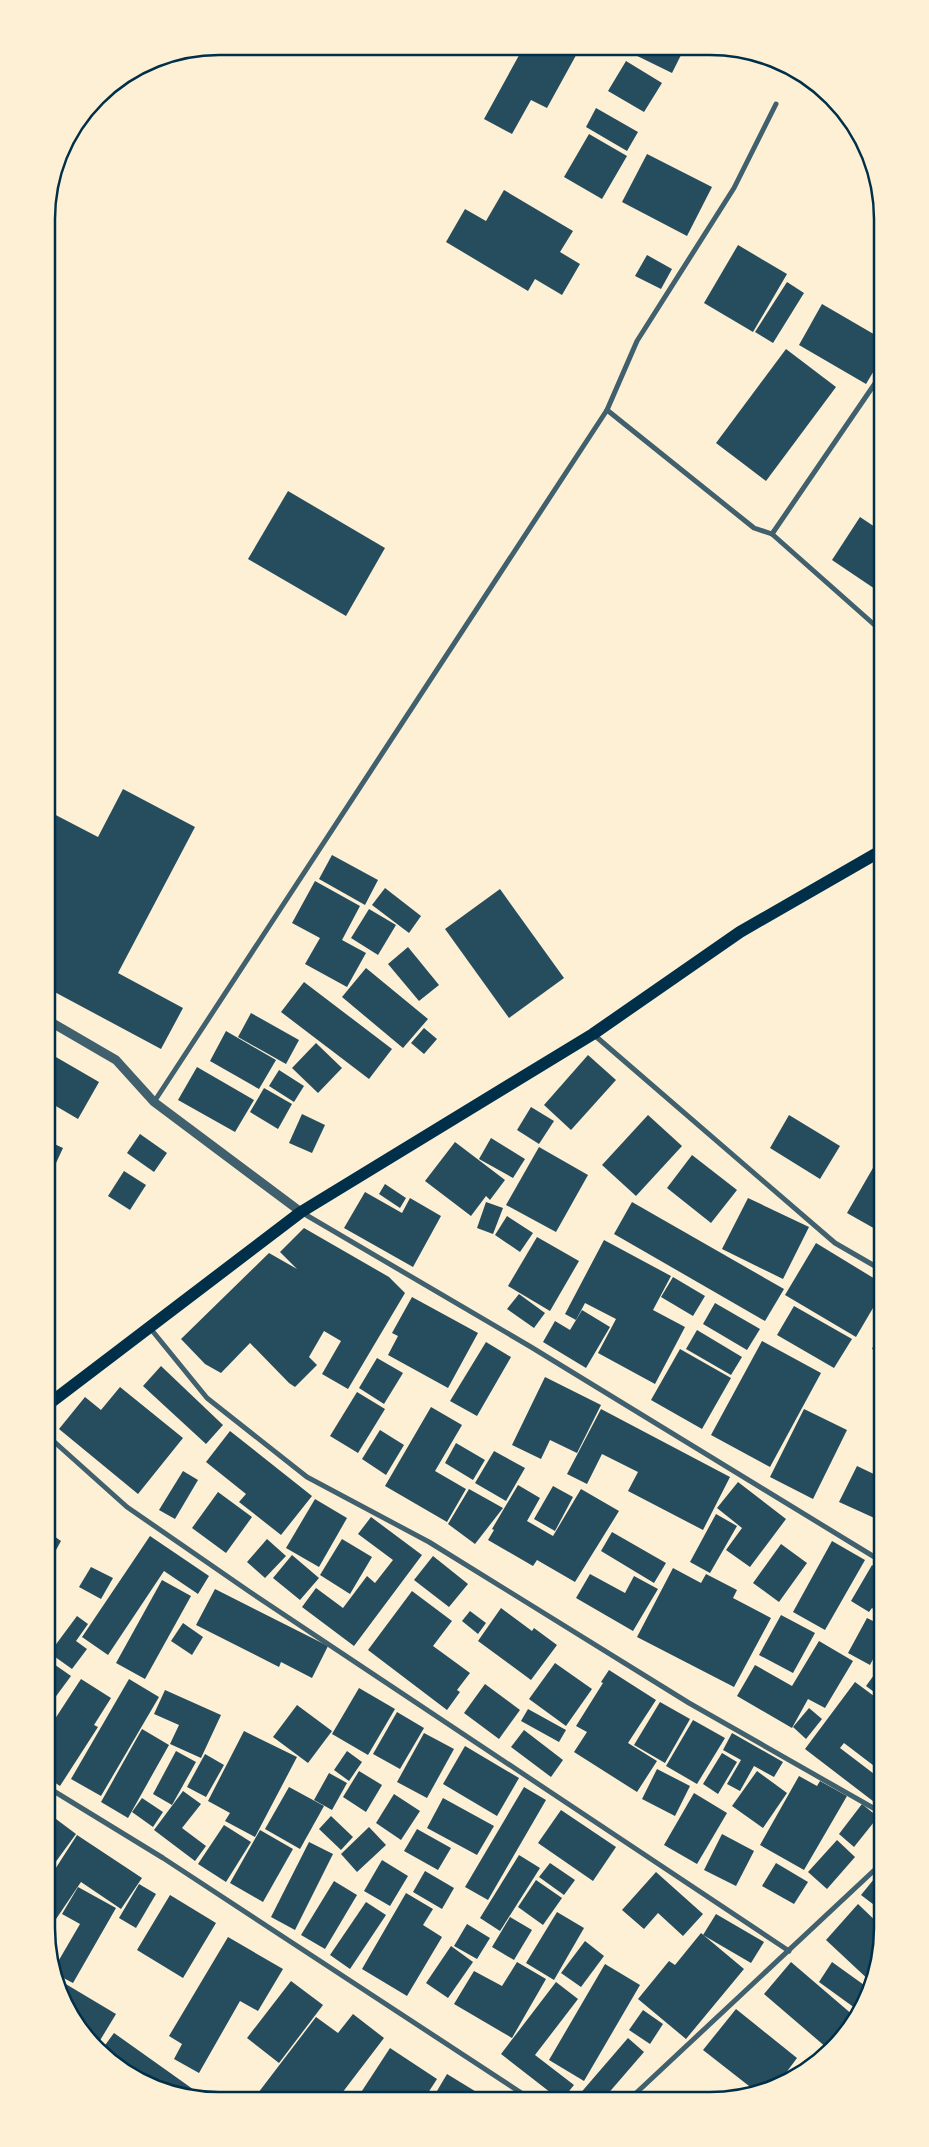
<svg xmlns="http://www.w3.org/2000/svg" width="929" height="2147" font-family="Karla,sans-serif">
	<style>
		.building { fill: #264d5e }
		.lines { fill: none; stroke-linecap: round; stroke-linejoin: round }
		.minor { stroke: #3f606c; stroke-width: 5 }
		.tertiary { stroke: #3f606c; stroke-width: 9 }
		.primary { stroke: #003049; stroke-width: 12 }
		.rim { fill: none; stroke: #003049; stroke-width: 2.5 }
	</style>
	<rect width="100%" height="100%" fill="#fdf0d5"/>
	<g class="building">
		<polygon points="523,48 580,48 547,108 531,100 512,134 484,119"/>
		<polygon points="623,49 684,49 672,73"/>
		<polygon points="626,61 662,83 644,112 608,91"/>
		<polygon points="596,108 638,132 627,151 586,127"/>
		<polygon points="589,134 627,156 602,199 564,177"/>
		<polygon points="647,154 712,187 687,236 622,202"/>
		<polygon points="504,190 573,231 560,252 580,264 562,295 535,279 528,291 446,242 465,209 486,221"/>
		<polygon points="738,245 787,274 753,332 704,303"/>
		<polygon points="647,255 672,269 661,289 635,276"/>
		<polygon points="787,282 804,293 773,343 755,332"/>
		<polygon points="822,304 877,336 878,364 866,384 799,345"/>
		<polygon points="786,349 836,387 766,481 716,443"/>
		<polygon points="288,491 385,548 346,616 248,559"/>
		<polygon points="860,517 878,529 878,591 832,560"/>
		<polygon points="123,789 195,827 118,973 183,1008 161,1049 49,989 48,811 98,837"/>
		<polygon points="332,855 378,880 365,905 319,879"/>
		<polygon points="315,881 360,906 342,940 366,953 347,987 305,964 320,938 292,923"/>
		<polygon points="385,888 421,916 409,933 372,905"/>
		<polygon points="500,889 564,978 509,1018 445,929"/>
		<polygon points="369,909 396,925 378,955 351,938"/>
		<polygon points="408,947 439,985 419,1001 388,964"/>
		<polygon points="366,968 428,1019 403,1048 342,997"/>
		<polygon points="304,982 392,1049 369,1079 281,1012"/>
		<polygon points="251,1013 299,1040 286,1064 238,1037"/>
		<polygon points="424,1028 437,1039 424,1054 411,1043"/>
		<polygon points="226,1031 276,1060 259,1089 210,1061"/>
		<polygon points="316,1043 342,1068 318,1093 292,1068"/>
		<polygon points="49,1053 99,1082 78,1119 49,1102"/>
		<polygon points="588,1055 616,1080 571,1130 544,1105"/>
		<polygon points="197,1067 254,1100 235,1132 178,1100"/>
		<polygon points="279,1070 304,1086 294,1102 269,1086"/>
		<polygon points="264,1088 292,1104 278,1129 250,1112"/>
		<polygon points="531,1107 554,1121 539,1144 517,1130"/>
		<polygon points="302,1114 325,1125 312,1153 289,1143"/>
		<polygon points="648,1115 682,1146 636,1196 602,1165"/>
		<polygon points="789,1115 840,1146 820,1179 770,1148"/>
		<polygon points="140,1134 167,1153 154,1172 127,1153"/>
		<polygon points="491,1138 525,1159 513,1178 479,1159"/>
		<polygon points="50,1142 63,1148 50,1176"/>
		<polygon points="455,1142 505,1180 490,1200 486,1196 471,1216 425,1181"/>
		<polygon points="539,1147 588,1175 556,1232 506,1205"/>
		<polygon points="692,1155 737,1190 711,1223 667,1188"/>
		<polygon points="877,1161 880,1163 880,1225 877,1230 847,1213"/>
		<polygon points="124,1171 146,1185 130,1210 108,1196"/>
		<polygon points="385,1184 406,1198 400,1208 379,1194"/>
		<polygon points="365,1192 402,1213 410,1198 441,1216 413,1267 344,1228"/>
		<polygon points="748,1198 809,1227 783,1279 722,1249"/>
		<polygon points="486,1202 503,1208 493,1234 477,1228"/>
		<polygon points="632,1202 784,1289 765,1321 614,1234"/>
		<polygon points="507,1216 533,1233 520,1252 495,1235"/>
		<polygon points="304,1228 389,1277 405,1293 348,1389 322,1374 341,1341 324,1331 309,1357 317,1365 295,1387 289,1383 250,1343 221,1373 205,1364 181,1339 269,1253 297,1269 280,1252"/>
		<polygon points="537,1237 579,1261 550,1311 508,1286"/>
		<polygon points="604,1240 671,1276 653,1310 685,1327 655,1384 598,1353 616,1319 585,1303 576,1320 565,1314"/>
		<polygon points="816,1243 880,1282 880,1296 856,1337 785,1295"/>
		<polygon points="673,1277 705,1296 693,1316 661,1297"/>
		<polygon points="519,1294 545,1313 534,1328 507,1309"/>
		<polygon points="412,1297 478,1333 448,1388 388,1355 398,1336 392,1333"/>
		<polygon points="715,1303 760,1329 747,1350 703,1324"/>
		<polygon points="794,1306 852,1339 834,1368 777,1335"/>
		<polygon points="582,1310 610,1327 586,1368 543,1342 555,1321 570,1330"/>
		<polygon points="697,1330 742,1357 731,1375 686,1349"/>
		<polygon points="881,1330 881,1353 872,1349"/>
		<polygon points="762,1341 821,1373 770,1467 711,1435"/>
		<polygon points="486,1342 511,1357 477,1416 450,1401"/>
		<polygon points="680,1349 731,1378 702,1429 651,1400"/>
		<polygon points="377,1358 403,1373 384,1404 359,1388"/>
		<polygon points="161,1366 223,1425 206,1444 143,1386"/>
		<polygon points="545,1377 601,1405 577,1453 550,1440 541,1459 512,1445"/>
		<polygon points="120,1387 183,1438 138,1494 59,1429 85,1397 101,1410"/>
		<polygon points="357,1392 385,1409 358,1453 330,1436"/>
		<polygon points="431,1407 462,1425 435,1471 466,1489 447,1522 385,1486"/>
		<polygon points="601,1409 730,1477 703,1530 628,1491 638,1472 602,1454 587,1484 567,1474"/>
		<polygon points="804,1409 847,1430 813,1499 770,1477"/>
		<polygon points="380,1430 404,1445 386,1475 362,1459"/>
		<polygon points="230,1431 312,1496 281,1535 239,1502 246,1494 206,1462"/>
		<polygon points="456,1443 485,1460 473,1480 445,1463"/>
		<polygon points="494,1451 525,1468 506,1501 475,1483"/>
		<polygon points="857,1466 878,1476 881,1470 881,1521 839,1502"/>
		<polygon points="183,1471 198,1480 175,1519 159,1510"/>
		<polygon points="738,1482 786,1519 750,1567 726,1550 742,1528 717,1508"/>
		<polygon points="518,1485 540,1498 527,1521 553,1536 581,1489 619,1511 575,1582 537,1560 533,1566 488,1540 494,1530 492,1529"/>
		<polygon points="553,1486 573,1497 555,1531 534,1519"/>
		<polygon points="469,1489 503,1508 475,1544 448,1524"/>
		<polygon points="218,1492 252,1517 226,1553 192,1528"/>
		<polygon points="315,1499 347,1518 319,1567 286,1548"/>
		<polygon points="716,1514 737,1526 710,1573 690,1562"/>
		<polygon points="371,1517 422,1555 354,1646 302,1607 316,1588 343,1608 367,1576 375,1583 393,1560 358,1534"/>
		<polygon points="612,1532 666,1563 654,1583 601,1551"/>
		<polygon points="51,1534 61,1541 51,1559"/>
		<polygon points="150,1536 209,1576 198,1594 164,1571 108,1655 82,1637"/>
		<polygon points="267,1539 286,1556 265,1578 247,1562"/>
		<polygon points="342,1539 372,1557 350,1594 320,1575"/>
		<polygon points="832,1541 865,1560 825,1630 793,1612"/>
		<polygon points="781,1544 807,1563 779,1602 753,1583"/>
		<polygon points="292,1555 319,1578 300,1600 273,1578"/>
		<polygon points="433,1556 468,1584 449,1607 414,1580"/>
		<polygon points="872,1565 881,1571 881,1614 872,1608 869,1612 851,1601"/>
		<polygon points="91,1567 113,1578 101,1599 79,1587"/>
		<polygon points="673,1568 701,1583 706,1574 737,1590 733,1598 771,1618 734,1687 637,1637"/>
		<polygon points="590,1574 625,1593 634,1576 658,1589 633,1631 576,1598"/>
		<polygon points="162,1580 191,1596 145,1679 116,1663"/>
		<polygon points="215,1589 328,1646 312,1678 281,1662 279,1667 196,1625"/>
		<polygon points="412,1591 452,1621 433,1646 470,1673 457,1690 460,1692 447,1710 368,1650"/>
		<polygon points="501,1608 532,1631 534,1628 557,1645 531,1680 478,1641"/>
		<polygon points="470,1611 486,1623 478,1634 462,1621"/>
		<polygon points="781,1615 815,1633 793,1673 759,1655"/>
		<polygon points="77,1616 88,1624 76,1641 87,1649 72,1669 51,1654 51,1651"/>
		<polygon points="867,1618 881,1625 881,1644 870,1665 848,1653"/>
		<polygon points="183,1623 203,1637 192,1655 171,1641"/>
		<polygon points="819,1641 853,1661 825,1708 808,1699 792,1728 737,1696 755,1665 792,1686"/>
		<polygon points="51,1662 71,1676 51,1703"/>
		<polygon points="555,1663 592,1689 566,1726 529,1699"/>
		<polygon points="882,1664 882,1698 866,1686"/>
		<polygon points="609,1670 656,1700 628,1743 657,1761 637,1792 574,1752 587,1732 576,1726 603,1683 601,1682"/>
		<polygon points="81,1679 111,1698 94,1725 98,1727 60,1786 51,1780 51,1725"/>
		<polygon points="129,1679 159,1697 101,1796 71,1779"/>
		<polygon points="855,1682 882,1702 882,1710 873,1721 882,1727 882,1772 844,1743 840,1748 882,1780 882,1808 805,1749"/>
		<polygon points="485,1684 520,1710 499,1739 464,1713"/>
		<polygon points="359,1688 395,1709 368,1755 332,1734"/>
		<polygon points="165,1690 221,1715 201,1758 170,1744 179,1725 154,1714"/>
		<polygon points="660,1702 690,1719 665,1763 634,1745"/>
		<polygon points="297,1705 332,1731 308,1763 273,1737"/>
		<polygon points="809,1708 822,1719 806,1739 793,1727"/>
		<polygon points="528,1709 566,1730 559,1742 521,1721"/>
		<polygon points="397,1712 424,1728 400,1769 373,1754"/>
		<polygon points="693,1720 725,1738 697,1784 666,1766"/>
		<polygon points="142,1729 169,1745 128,1818 101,1802"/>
		<polygon points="524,1730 563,1760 551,1777 511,1747"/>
		<polygon points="244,1731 297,1757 255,1837 225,1821 230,1813 208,1801"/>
		<polygon points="424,1733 454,1749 427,1798 397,1782"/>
		<polygon points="732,1733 783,1762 774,1777 754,1766 740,1791 727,1784 741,1760 723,1750"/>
		<polygon points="465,1746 519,1778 497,1816 443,1784"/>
		<polygon points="176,1751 196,1762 172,1805 153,1794"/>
		<polygon points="347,1751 362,1762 349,1781 334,1770"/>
		<polygon points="722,1753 737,1762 718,1794 703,1784"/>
		<polygon points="205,1754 224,1765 206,1797 187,1787"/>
		<polygon points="657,1769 690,1786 675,1816 642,1799"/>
		<polygon points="359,1771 382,1785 366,1812 343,1797"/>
		<polygon points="757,1771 787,1793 763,1828 732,1806"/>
		<polygon points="329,1773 347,1783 332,1810 314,1800"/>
		<polygon points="799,1776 817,1786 820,1781 847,1796 804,1870 760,1845"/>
		<polygon points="289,1787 324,1806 300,1849 265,1829"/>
		<polygon points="524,1787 546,1800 488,1900 465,1887"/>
		<polygon points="183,1791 201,1804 182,1828 206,1846 195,1861 154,1830"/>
		<polygon points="694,1793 727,1813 697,1864 664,1845"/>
		<polygon points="394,1794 420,1811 401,1840 376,1823"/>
		<polygon points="142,1798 163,1812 153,1827 132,1812"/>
		<polygon points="443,1798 494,1826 477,1855 427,1828"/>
		<polygon points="862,1804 878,1817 854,1847 839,1834"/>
		<polygon points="561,1810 616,1847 593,1881 538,1843"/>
		<polygon points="52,1816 76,1834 52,1867"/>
		<polygon points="331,1816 353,1837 341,1850 319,1829"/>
		<polygon points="224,1825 251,1842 226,1882 198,1864"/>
		<polygon points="369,1827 386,1845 357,1872 341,1854"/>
		<polygon points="417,1829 451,1848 438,1870 404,1851"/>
		<polygon points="260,1830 293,1849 263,1902 230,1883"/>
		<polygon points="722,1834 754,1851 736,1886 704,1870"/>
		<polygon points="77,1835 142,1878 121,1909 81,1882 52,1925 52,1874"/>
		<polygon points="837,1840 855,1857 827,1889 808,1872"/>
		<polygon points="309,1842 333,1854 295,1930 271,1917"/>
		<polygon points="519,1855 540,1868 500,1931 480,1918"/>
		<polygon points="382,1860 408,1876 390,1906 364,1891"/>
		<polygon points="550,1863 575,1880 564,1895 539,1877"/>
		<polygon points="776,1863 808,1882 794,1904 762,1886"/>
		<polygon points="425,1871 454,1888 442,1909 413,1892"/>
		<polygon points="656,1872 703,1914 683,1936 658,1913 644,1929 622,1910"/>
		<polygon points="874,1879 882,1885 882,1911 861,1895"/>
		<polygon points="536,1880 562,1898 543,1925 518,1907"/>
		<polygon points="334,1881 357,1895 325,1949 301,1935"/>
		<polygon points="139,1884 156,1894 136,1928 119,1918"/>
		<polygon points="78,1887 116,1908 73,1983 52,1972 80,1924 62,1914"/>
		<polygon points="406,1893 433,1909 423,1925 442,1937 407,1996 362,1969"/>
		<polygon points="170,1895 216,1923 183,1978 137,1950"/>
		<polygon points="366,1902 386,1915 350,1969 330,1955"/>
		<polygon points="858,1904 882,1927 882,1939 872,1983 826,1940"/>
		<polygon points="557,1912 584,1928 554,1980 526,1963"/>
		<polygon points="716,1914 764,1942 751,1963 703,1935"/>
		<polygon points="510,1917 532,1930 514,1960 492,1947"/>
		<polygon points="467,1924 490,1938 477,1959 454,1946"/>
		<polygon points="701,1933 744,1969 686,2039 638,1999 669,1961 675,1965"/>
		<polygon points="228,1937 283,1969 258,2011 240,2001 199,2073 174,2059 182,2044 169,2036"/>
		<polygon points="585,1941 604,1956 581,1987 561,1973"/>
		<polygon points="451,1946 473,1962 448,1998 426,1983"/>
		<polygon points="517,1962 546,1979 512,2038 454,2004 474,1971 502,1986"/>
		<polygon points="791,1962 854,2016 827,2048 764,1994"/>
		<polygon points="832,1962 871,1990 859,2011 819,1982"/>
		<polygon points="605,1964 640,1985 584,2081 549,2060"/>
		<polygon points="54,1977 116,2014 96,2047 70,2015"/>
		<polygon points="291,1981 323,2005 279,2063 247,2038"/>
		<polygon points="556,1982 578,1999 535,2055 574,2085 565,2096 555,2096 501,2054"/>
		<polygon points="736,2009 797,2058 777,2085 758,2093 703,2050"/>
		<polygon points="643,2010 663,2024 650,2044 629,2030"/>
		<polygon points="353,2014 384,2038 339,2097 255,2097 316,2017 338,2033"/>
		<polygon points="114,2033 204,2097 185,2097 105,2058 100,2052"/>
		<polygon points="628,2038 644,2052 606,2096 578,2096"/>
		<polygon points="390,2048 437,2079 426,2096 358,2097"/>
		<polygon points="447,2074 483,2096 434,2096"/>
	</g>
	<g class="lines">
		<g class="minor">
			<polyline points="607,410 754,528 772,534 878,628"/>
			<polyline points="772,534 878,379"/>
			<polyline points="593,1034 835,1243 880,1269"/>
			<polyline points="154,1102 607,410 637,341 734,188 776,104"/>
			<polyline points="301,1212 531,1347 881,1561"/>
			<polyline points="150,1328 207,1398 307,1477 429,1542 689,1703 882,1813"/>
			<polyline points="50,1438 127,1507 250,1592 789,1951"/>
			<polyline points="52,1790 163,1858 526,2096"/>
			<polyline points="634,2095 882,1863"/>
		</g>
		<polyline class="tertiary" points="49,1021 116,1060 154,1102 301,1212"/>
		<polyline class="primary" points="50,1403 301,1212 593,1034 740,932 879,852"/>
	</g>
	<path d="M0 0H929V2147H0ZM219 55H710A164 164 0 0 1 874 219V1928A164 164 0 0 1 710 2092H219A164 164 0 0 1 55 1928V219A164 164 0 0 1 219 55Z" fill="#fdf0d5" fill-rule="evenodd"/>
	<path class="rim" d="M219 55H710A164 164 0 0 1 874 219V1928A164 164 0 0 1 710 2092H219A164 164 0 0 1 55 1928V219A164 164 0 0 1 219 55Z"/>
</svg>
